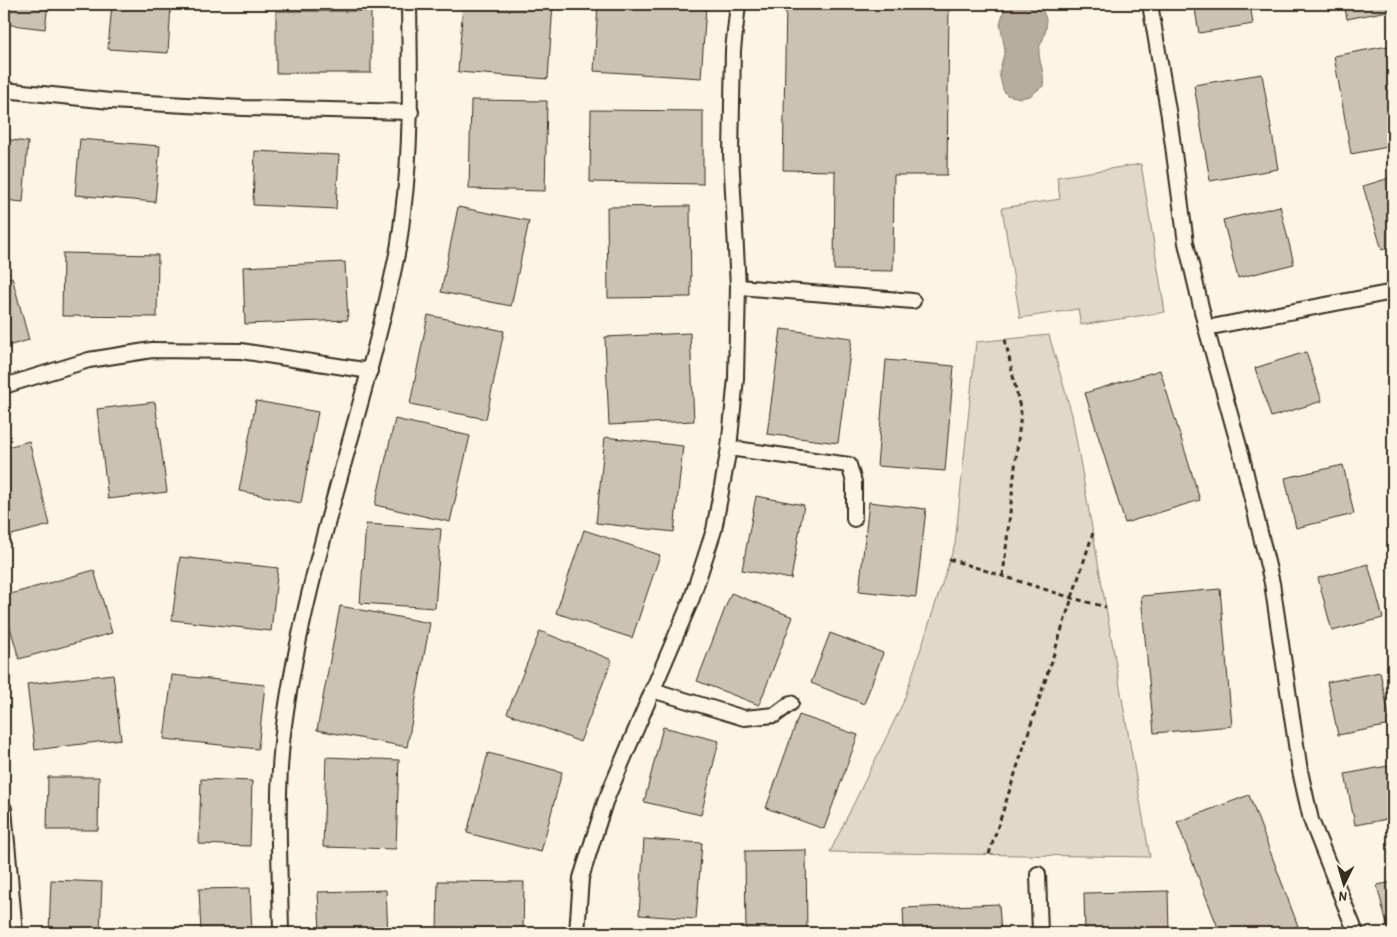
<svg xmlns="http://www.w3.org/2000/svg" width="1397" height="937" font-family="'Patrick Hand',sans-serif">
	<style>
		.green { fill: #e0d8c8; stroke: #8e8173 }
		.water { fill: #b7ad9e; stroke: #85796b }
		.building { fill: #ccc2b3; stroke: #3b2a1e }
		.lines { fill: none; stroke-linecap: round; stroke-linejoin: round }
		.lane-casing { stroke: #3b2a1e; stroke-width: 18 }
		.path { stroke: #3b2a1e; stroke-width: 3; stroke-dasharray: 5 4; stroke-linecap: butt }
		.lane { stroke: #fcf5e5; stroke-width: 14 }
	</style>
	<rect width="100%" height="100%" fill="#fcf5e5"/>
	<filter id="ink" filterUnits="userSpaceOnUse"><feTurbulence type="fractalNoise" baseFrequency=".02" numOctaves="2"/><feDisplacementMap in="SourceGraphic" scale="10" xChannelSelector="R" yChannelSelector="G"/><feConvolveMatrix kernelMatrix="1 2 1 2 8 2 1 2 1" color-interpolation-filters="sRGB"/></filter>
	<g filter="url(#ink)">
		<g class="green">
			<polygon points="1141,164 1165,312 1081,325 1078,309 1020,318 1002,208 1060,199 1057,177"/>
			<polygon points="1049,335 1072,415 1150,857 830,852 903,703 955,544 976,342"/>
		</g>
		<path class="water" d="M1008,4H1037C1046,13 1049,23 1044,36C1043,41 1039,45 1039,51C1039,64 1045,71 1043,86L1030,96L1020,98L1007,95L1003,90L999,73L1005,50L1000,24L1005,6Z"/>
		<g class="building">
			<polygon points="4,4 48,4 45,29 4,24"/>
			<polygon points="112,4 171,4 168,53 108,49"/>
			<polygon points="463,4 553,4 548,79 458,72"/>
			<polygon points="598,4 662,4 706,7 701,78 594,71"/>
			<polygon points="786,4 949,4 947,175 894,175 893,271 834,270 835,171 783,170"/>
			<polygon points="1194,4 1250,4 1253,24 1199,33"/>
			<polygon points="1344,4 1393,4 1393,10 1347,19"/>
			<rect x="276" y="11" width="95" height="62"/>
			<polygon points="1393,45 1393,146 1351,154 1334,56"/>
			<polygon points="1262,74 1278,169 1210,181 1194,85"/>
			<polygon points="471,100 547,101 545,191 469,189"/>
			<polygon points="591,110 703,111 703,184 590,182"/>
			<polygon points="4,139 28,142 23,202 4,200"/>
			<polygon points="80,139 160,146 155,202 75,195"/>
			<polygon points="255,151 339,155 336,209 253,205"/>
			<polygon points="1393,177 1393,246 1382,250 1363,186"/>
			<polygon points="690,206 691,297 608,298 607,207"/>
			<polygon points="1280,206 1294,264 1238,278 1223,220"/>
			<polygon points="458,207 529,221 511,306 441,292"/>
			<polygon points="63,253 158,255 157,317 62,316"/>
			<polygon points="345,262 348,320 245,324 243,267"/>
			<polygon points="12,277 29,340 4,347 4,279"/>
			<polygon points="428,315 504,331 486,419 410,404"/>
			<polygon points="781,329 852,338 838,443 767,434"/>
			<polygon points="690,333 694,421 609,425 605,337"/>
			<polygon points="1306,352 1322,401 1271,417 1255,368"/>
			<polygon points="886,360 954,366 945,471 877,466"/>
			<polygon points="1160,370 1200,500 1125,523 1085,393"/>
			<polygon points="256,401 318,412 301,503 239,491"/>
			<polygon points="155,402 167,492 108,499 97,409"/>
			<polygon points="395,419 470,436 450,522 375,505"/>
			<polygon points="605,437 683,446 674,532 596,523"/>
			<polygon points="29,441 50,525 4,537 4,448"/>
			<polygon points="1343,465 1354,514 1296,528 1285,478"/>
			<polygon points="756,496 804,505 791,579 742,570"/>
			<polygon points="869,502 926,509 916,597 859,591"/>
			<polygon points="366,524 441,529 435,608 360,603"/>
			<polygon points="584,530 660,555 632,638 556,613"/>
			<polygon points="180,557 278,568 271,631 172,620"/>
			<polygon points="1368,564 1383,618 1332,631 1318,578"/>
			<polygon points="94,570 112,633 19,659 4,606 4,596"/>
			<polygon points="1220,589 1232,726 1154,733 1141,596"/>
			<polygon points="731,593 793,617 759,705 697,681"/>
			<polygon points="340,606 430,623 407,747 317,730"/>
			<polygon points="540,631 612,660 580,742 507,713"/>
			<polygon points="830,633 883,653 864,704 811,683"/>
			<polygon points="1380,672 1391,725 1338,735 1327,682"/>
			<polygon points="113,674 121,739 35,750 27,684"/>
			<polygon points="172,675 265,685 258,749 164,739"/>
			<polygon points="799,715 858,735 824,829 766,808"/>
			<polygon points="663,727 719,741 701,815 644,802"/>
			<polygon points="488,753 562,772 541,852 467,833"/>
			<polygon points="326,757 399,760 396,849 323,847"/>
			<polygon points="1393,765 1393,818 1355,825 1345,774"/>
			<polygon points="48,777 99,777 98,830 47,830"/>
			<polygon points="201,779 252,781 250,846 199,844"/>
			<polygon points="1249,795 1298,926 1280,933 1220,933 1177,822"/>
			<polygon points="644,839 702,843 696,919 639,915"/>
			<polygon points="806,850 807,933 746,933 745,851"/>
			<polygon points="51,880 102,882 100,933 49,933"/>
			<polygon points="438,881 524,882 523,933 437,933"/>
			<polygon points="1393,882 1393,932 1389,933 1377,885"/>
			<polygon points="250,888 252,933 201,933 199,889"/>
			<polygon points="386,890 388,933 320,933 318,892"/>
			<polygon points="1168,891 1169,933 1085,933 1084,893"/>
			<polygon points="999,904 1001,933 904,933 903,908"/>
		</g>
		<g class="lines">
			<g class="lane-casing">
				<g id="lane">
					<polyline points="1150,4 1169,116 1186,243 1206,328 1242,457 1272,583 1300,771 1311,820 1356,933"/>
					<polyline points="4,90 110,101 244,108 411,112"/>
					<polyline points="738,287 913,301"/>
					<polyline points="1206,328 1393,292"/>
					<polyline points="4,386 89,360 152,350 241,351 370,371"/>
					<polyline points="729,448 849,465 854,482 854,519"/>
					<polyline points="652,690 744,718 775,715 791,703"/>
					<polyline points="4,809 15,933"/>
					<polyline points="1038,874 1040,933"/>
					<path d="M281,933C280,864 275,793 284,725C306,564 365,412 397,254C400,241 401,226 403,212C412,143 410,74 409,4"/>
					<polyline points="577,933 581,878 605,802 692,598 714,530 729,448 736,378 738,287 731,154 733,50 738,4"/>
				</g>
			</g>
			<g class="path">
				<polyline points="949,559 1072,598 1106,607"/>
				<polyline points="1003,576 1021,413 1005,339"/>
				<polyline points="989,854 1093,533"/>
			</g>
			<use href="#lane" class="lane"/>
		</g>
	</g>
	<rect width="1397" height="937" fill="none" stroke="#fcf5e5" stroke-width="20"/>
	<rect x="10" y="10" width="1377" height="917" fill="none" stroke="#3b2a1e" stroke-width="2" filter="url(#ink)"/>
	<g transform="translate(1344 884) rotate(185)" stroke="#fcf5e5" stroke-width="4" paint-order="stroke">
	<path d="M0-4L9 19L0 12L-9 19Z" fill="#3b2a1e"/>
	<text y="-8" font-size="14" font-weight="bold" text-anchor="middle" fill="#3b2a1e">N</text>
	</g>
</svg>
